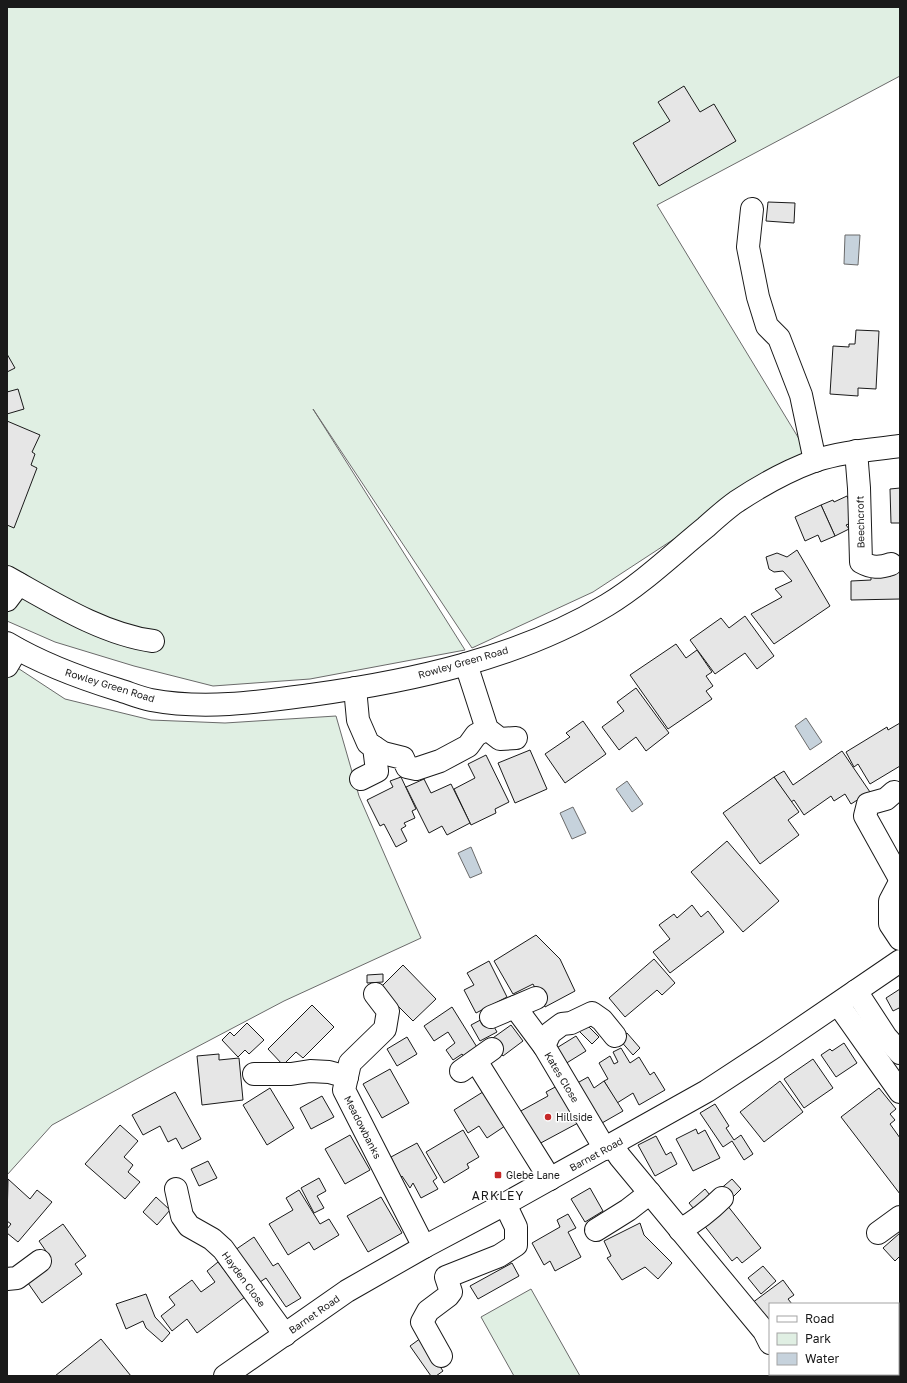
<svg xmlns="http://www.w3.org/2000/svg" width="907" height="1383" font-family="'Golos Text',sans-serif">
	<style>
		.green { fill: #e0efe3; stroke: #6a6a6a }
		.water { fill: #c6d2dc; stroke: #6a6a6a }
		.building { fill: #e6e6e6; stroke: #1a1a1a }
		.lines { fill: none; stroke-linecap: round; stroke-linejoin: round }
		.minor-casing { stroke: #1a1a1a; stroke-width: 24 }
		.major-casing { stroke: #1a1a1a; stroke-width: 24 }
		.minor { stroke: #fff; stroke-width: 22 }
		.major { stroke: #fff; stroke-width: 22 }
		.poi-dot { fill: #c62828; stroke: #fff; stroke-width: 1.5 }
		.labels { text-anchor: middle; stroke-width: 3; stroke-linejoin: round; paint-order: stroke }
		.street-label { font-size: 10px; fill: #1a1a1a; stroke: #fff }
		.poi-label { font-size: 10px; fill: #1a1a1a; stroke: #fff; text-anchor: start }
		.quarter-label { font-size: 12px; letter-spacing: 1px; fill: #1a1a1a; stroke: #fff }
	</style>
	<rect width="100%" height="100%" fill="#fff"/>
	<g class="green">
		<polygon points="7,7 900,7 900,76 657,205 807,452 593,592 472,648 313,409 465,650 310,679 213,686 134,666 55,642 7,621"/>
		<polygon points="7,661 65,699 151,720 225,723 336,716 359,796 421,938 284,1001 157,1068 52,1125 7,1175"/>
		<polygon points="531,1289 580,1376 514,1376 481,1317"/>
	</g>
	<g class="water">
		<polygon points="845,235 860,235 858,265 844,264"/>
		<polygon points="806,718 822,742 810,750 795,726"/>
		<polygon points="627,781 643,804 632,812 616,789"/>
		<polygon points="573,807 586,833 572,839 560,813"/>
		<polygon points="471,847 482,873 470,878 458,853"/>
	</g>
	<g class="building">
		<polygon points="684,86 700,112 714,104 736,141 659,186 633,143 670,121 658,102"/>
		<polygon points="768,202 795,203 794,223 766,221"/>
		<polygon points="856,330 879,331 876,389 858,388 858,396 830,394 833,346 849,347 849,344 855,344"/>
		<polygon points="7,354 15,368 7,372"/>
		<polygon points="18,389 24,409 7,414 7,392"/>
		<polygon points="7,421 40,435 32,452 35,454 31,465 37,468 14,528 7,525"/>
		<polygon points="900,488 900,523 891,523 890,489"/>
		<polygon points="847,496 854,511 851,523 846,525 849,529 835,536 821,505 833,500 834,502"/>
		<polygon points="821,505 835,536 821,542 818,535 805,541 795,517"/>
		<polygon points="797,550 830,606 774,644 751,614 782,597 775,589 792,581 783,571 774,572 769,569 766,557 777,553 787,557"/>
		<polygon points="891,570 900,570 900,599 851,600 851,581 871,580 871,576 891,576"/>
		<polygon points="745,616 774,656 757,669 745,653 715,674 690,640 721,618 729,628"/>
		<polygon points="676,644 686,658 697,650 712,672 706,676 713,686 706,691 712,699 668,729 630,675"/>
		<polygon points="636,688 669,733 646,751 636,737 619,750 602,727 624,711 617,702"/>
		<polygon points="583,721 606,754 565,783 545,754 570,737 566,733"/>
		<polygon points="900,723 900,766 870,784 858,764 854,767 846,752 887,727 888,730"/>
		<polygon points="530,750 547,789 515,803 498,763"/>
		<polygon points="842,751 870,792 851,804 845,794 834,801 831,796 804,815 794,800 791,802 774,777 784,771 793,785"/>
		<polygon points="486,755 509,802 495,809 496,813 471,825 454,789 475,778 468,764"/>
		<polygon points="401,777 416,809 412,811 415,818 404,823 406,826 401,829 407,841 396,847 384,824 380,826 367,800 393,787 390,781"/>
		<polygon points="774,777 799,812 788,820 799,835 760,864 723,813"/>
		<polygon points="424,779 431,793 451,784 470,823 447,835 442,826 429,833 406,787"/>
		<polygon points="727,841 779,901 743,932 691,872"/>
		<polygon points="692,905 701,917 708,911 724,932 670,973 653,952 670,939 659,925 674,914 677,918"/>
		<polygon points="536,935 560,959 575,991 545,1007 533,984 513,994 494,961"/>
		<polygon points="654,959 675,983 662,995 657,990 625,1017 609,998"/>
		<polygon points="489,961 507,997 476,1013 464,990 474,985 467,973"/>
		<polygon points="403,965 436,999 413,1021 380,988"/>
		<polygon points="383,974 383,982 367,983 367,975"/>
		<polygon points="900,989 900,1011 899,1008 893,1011 886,998"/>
		<polygon points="312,1005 334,1027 303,1058 296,1052 283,1065 268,1049"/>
		<polygon points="452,1007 480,1052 468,1062 462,1054 453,1060 446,1050 455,1043 448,1032 434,1041 424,1026"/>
		<polygon points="488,1016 497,1032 480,1041 471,1025"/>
		<polygon points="584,1022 599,1037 592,1044 577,1029"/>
		<polygon points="247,1023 264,1040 249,1054 245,1050 238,1057 222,1040 230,1032 234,1036"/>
		<polygon points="511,1025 523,1041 503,1056 490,1040"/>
		<polygon points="627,1033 640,1048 633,1055 619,1039"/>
		<polygon points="576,1036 586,1051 565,1064 555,1049"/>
		<polygon points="407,1037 417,1054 397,1066 387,1049"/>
		<polygon points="844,1043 857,1063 836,1077 821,1055 830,1049 832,1051"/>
		<polygon points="621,1048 630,1063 639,1057 650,1075 654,1072 665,1090 639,1105 633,1093 617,1103 604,1081 608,1079 599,1063 610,1056 614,1064 618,1062 613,1052"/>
		<polygon points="219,1054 219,1060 239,1058 243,1100 202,1105 197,1056"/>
		<polygon points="813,1059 833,1088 804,1108 784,1079"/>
		<polygon points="390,1069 409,1103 382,1118 363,1084"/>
		<polygon points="588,1077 594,1088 604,1081 623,1111 595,1127 572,1086"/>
		<polygon points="780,1081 803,1112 764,1142 740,1112"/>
		<polygon points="557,1086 578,1123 537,1145 519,1112 548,1096 546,1092"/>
		<polygon points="270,1088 294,1128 267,1145 243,1105"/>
		<polygon points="879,1088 896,1109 890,1114 895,1120 890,1124 900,1138 900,1194 841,1117"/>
		<polygon points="486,1090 508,1124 487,1138 479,1126 468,1133 454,1110"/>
		<polygon points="175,1092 201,1139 182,1149 176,1138 168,1142 160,1126 143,1135 132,1115"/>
		<polygon points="322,1096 334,1117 311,1129 300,1108"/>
		<polygon points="715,1104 729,1126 726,1128 734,1140 741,1135 753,1154 744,1160 732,1141 723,1147 700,1113"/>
		<polygon points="120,1125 138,1141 124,1157 133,1165 128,1172 140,1182 125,1199 85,1164"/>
		<polygon points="696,1129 698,1134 705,1130 720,1158 693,1171 676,1139"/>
		<polygon points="463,1130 479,1157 467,1164 469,1168 444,1183 426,1152"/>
		<polygon points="350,1135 370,1170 345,1184 325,1149"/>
		<polygon points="656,1136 666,1155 671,1152 677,1164 655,1176 638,1145"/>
		<polygon points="417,1143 437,1178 433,1181 438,1189 421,1198 413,1183 410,1188 402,1176 399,1179 393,1170 396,1168 391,1157"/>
		<polygon points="208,1161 217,1178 199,1186 191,1169"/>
		<polygon points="319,1178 326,1191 317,1196 324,1208 314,1213 301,1188"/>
		<polygon points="8,1179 30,1199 37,1190 52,1202 18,1242 7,1233 7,1229 11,1224 7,1221"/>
		<polygon points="732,1179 741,1189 728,1202 718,1191"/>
		<polygon points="590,1188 603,1211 585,1222 571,1199"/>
		<polygon points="705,1189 714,1200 698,1214 689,1203"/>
		<polygon points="299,1190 320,1224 329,1219 339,1235 314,1250 309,1242 288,1255 269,1224 293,1210 286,1198"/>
		<polygon points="156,1197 170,1210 157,1225 143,1212"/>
		<polygon points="381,1197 402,1233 368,1252 347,1216"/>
		<polygon points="727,1205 761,1248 742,1263 737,1257 732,1261 703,1224"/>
		<polygon points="568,1214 576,1228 568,1232 581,1257 555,1271 550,1261 544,1265 532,1243 560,1227 557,1220"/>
		<polygon points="640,1223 644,1235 672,1263 658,1279 645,1267 622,1280 607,1258 611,1256 604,1241"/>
		<polygon points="63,1224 86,1256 75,1264 82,1274 42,1303 28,1283 50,1267 45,1260 50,1257 39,1241"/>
		<polygon points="900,1233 900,1256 895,1261 883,1248"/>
		<polygon points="254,1237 273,1266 278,1263 301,1298 286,1307 266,1278 257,1284 235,1250"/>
		<polygon points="218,1262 245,1297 197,1333 187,1319 172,1331 161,1316 175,1305 169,1297 192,1280 201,1292 215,1282 207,1271"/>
		<polygon points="512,1263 519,1276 478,1299 470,1286"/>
		<polygon points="763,1266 776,1281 761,1294 748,1278"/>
		<polygon points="783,1280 794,1295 788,1299 792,1304 770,1304 770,1326 752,1303"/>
		<polygon points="146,1294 155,1317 170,1333 162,1342 146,1328 143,1321 126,1329 116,1304"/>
		<polygon points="421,1338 443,1371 436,1376 431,1376 410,1346"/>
		<polygon points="101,1339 131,1376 55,1376"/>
		<polygon points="807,1374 844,1374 846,1376 808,1376"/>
	</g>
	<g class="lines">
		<g class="minor-casing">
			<g id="minor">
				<polyline points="752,209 748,247 758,297 767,326 779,338 801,395 815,461"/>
				<path d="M856,451L859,488L861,562C872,568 879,568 891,564"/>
				<path d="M7,577C52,602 102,634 153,641"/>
				<polyline points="7,600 19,584"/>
				<path d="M7,643C42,664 80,678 119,690C129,693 140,698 151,700C204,710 259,702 311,695C412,681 519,658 607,605C643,583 674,553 706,527C716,518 726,509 736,502C760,486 787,471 814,461C841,452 871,450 900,446"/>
				<polyline points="466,664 487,729 500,739 516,738"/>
				<polyline points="7,666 17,649"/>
				<polyline points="355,688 358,720 368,743 383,753 403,758 407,767 416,769 440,761 468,746 476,735 487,729"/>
				<polyline points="361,779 377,771 374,747"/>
				<polyline points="894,792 886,799 868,804 865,816 900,879"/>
				<polyline points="900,882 890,901 890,924 900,939"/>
				<polyline points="856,991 886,1037 900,1053"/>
				<polyline points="375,994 388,1011 385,1029 350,1063 344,1090 424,1247"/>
				<polyline points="838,1004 900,1092"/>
				<polyline points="515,1007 544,1046 605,1149"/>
				<polyline points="491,1017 536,998"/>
				<polyline points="544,1046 550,1033 562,1024 571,1023 592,1013 602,1020 615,1036"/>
				<polyline points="476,1061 550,1179"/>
				<polyline points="461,1071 492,1049"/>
				<polyline points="254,1074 291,1074 310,1071 329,1072 347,1077"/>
				<polyline points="612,1145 620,1157 764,1331 770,1343"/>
				<polyline points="176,1189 182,1216 189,1226 212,1239 223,1249 285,1335"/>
				<polyline points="596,1230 628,1210 650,1193"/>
				<path d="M680,1230C696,1221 709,1211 722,1198"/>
				<polyline points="878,1233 900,1217"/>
				<polyline points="7,1279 17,1278 40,1261"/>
				<polyline points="441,1356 422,1322 428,1311 448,1296 451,1292 446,1277 499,1256 516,1245 516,1227 505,1204"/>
				<polyline points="786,1374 787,1376"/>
			</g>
		</g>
		<g class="major-casing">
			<polyline id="major" points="225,1376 347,1291 424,1247 505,1204 707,1091 771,1049 900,961"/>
		</g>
		<use href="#minor" class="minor"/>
		<use href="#major" class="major"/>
	</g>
	<g class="poi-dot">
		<circle cx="548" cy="1117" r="4"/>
		<rect x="494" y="1171" width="8" height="8" rx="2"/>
	</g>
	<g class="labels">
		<g class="street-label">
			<text transform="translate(860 522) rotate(-91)" y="4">Beechcroft</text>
			<text transform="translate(463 662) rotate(-16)" y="4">Rowley Green Road</text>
			<text transform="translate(110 685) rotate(17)" y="4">Rowley Green Road</text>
			<text transform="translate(562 1077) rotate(59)" y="4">Kates Close</text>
			<text transform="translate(363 1127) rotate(63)" y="4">Meadowbanks</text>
			<text transform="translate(596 1154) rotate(-29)" y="4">Barnet Road</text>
			<text transform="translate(244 1279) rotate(54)" y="4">Hayden Close</text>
			<text transform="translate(314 1314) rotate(-35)" y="4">Barnet Road</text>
		</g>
		<g class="poi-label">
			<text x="556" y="1121">Hillside</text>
			<text x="506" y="1179">Glebe Lane</text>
		</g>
		<g class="quarter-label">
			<text x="498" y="1200">ARKLEY</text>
		</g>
	</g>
	<rect width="907" height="1383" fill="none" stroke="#1a1a1a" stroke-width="16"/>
	<rect x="769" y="1303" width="130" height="72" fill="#ffffff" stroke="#a3a3a3"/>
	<rect x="777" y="1316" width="20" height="6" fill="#ffffff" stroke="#a3a3a3"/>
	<text x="805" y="1323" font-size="12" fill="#1a1a1a">Road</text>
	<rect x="777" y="1333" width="20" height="12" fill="#e0efe3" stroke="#a3a3a3"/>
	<text x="805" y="1343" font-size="12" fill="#1a1a1a">Park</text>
	<rect x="777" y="1353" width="20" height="12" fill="#c6d2dc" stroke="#a3a3a3"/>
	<text x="805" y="1363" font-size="12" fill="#1a1a1a">Water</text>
</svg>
